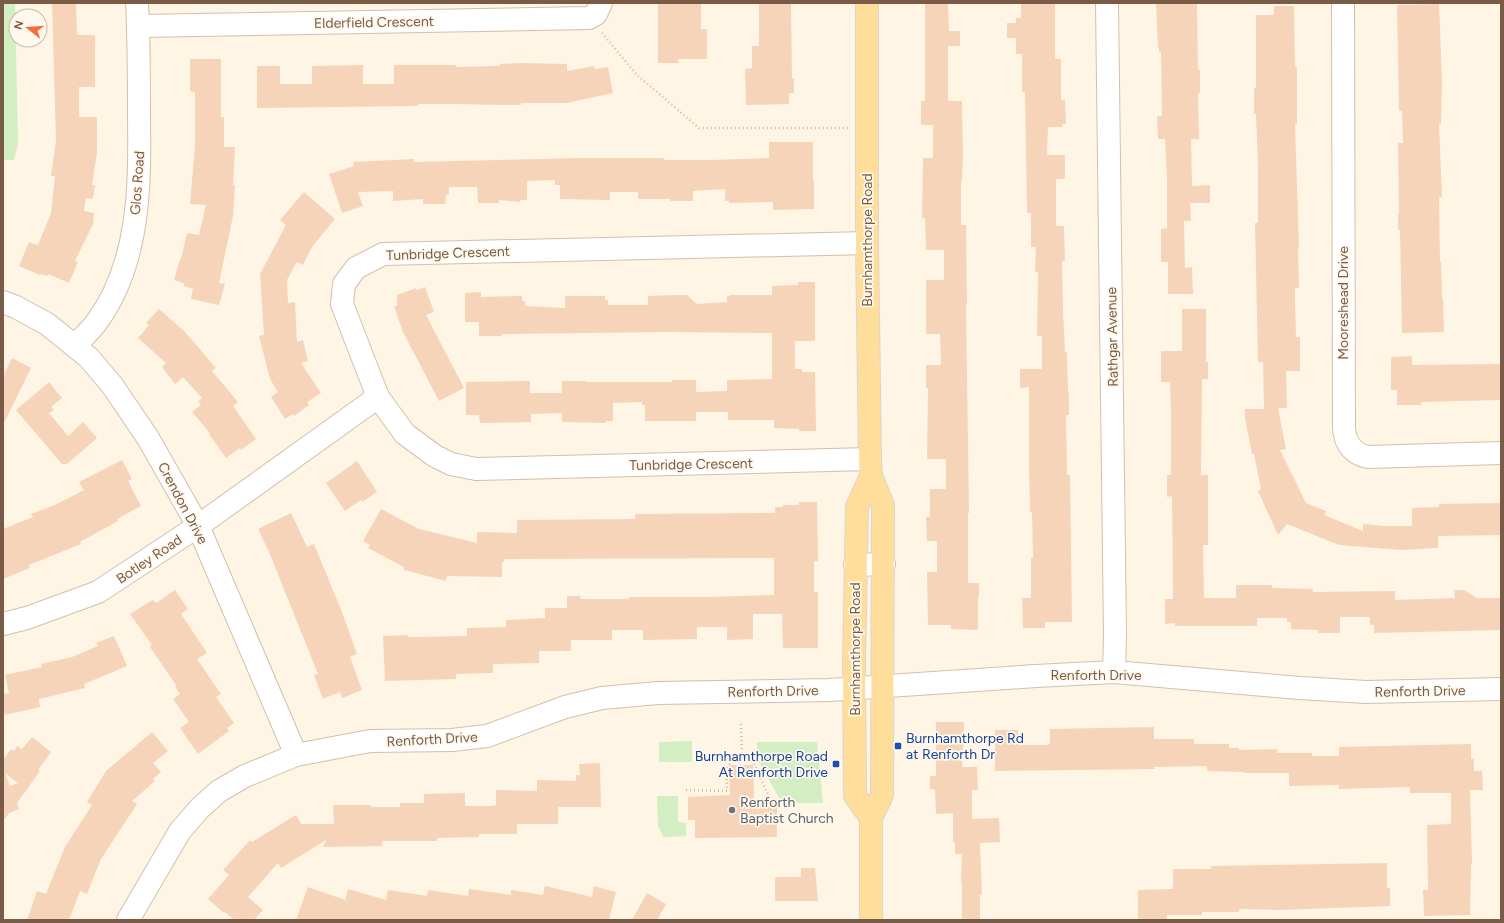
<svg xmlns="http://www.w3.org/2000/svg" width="1504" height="923" font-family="Figtree,sans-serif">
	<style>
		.green { fill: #d2eec2 }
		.building { fill: #f6d4ba; fill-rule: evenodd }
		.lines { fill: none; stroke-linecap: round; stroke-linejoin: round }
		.minor-casing { stroke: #d4bfac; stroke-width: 24 }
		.major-casing { stroke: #dcd4cf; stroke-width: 24 }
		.path { stroke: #dcb79d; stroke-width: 2.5; stroke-dasharray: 1 3; stroke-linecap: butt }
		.minor { stroke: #fff; stroke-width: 22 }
		.major { stroke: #ffde9b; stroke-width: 22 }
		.transit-dot { fill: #1a4fb4; stroke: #fff9ed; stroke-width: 1.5 }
		.worship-dot { fill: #6b7280; stroke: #fff9ed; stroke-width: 1.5 }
		.labels { text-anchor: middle; stroke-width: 3.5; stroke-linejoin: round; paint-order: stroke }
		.street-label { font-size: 14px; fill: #7a5b47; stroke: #fff9ed }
		.transit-label { font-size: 14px; fill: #164399; stroke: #fff9ed; text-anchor: start }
		.worship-label { font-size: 14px; fill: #5b616d; stroke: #fff9ed; text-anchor: start }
	</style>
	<rect width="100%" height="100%" fill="#fef5e5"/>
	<g class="green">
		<polygon points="3,3 15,3 18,144 14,160 3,160"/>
		<polygon points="692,741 692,762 659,762 659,742"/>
		<polygon points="757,742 817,742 823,803 782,803 758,760"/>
		<polygon points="657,796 678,796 678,822 686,823 686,836 663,837 658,825"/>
	</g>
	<g class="building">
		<polygon points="52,3 76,3 77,35 95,35 95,87 79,87 79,117 97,117 97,153 92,185 95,185 93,199 86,198 84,211 94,213 93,224 75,261 78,262 69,283 48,274 47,276 41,274 40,275 19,266 29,242 38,245 51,213 55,176 51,176 56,141"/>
		<polygon points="658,3 701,3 701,29 707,29 707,59 678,59 679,63 658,63"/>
		<polygon points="759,3 791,3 792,79 794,78 794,93 789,93 789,104 746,105 745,69 752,68 752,46 759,46"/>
		<polygon points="925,3 948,3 949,31 960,31 960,46 948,46 948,101 962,101 963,157 962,181 961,181 961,225 966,225 967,305 966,305 969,513 968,513 968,583 979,583 979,597 978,597 978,630 951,629 951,625 928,625 927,572 937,572 937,541 927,541 926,517 930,517 930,489 946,489 946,459 927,459 928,388 926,388 926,365 941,365 940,334 926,334 926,280 944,280 944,250 926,250 925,218 922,218 923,158 933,158 933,125 921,125 921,101 925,101"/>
		<polygon points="1021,3 1055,3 1055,59 1061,59 1061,100 1065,100 1066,124 1063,124 1062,127 1048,127 1047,155 1065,155 1065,179 1056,179 1056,226 1064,226 1065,261 1062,261 1063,311 1065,352 1067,352 1068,393 1069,393 1069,415 1066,415 1067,475 1070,475 1072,622 1045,622 1045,628 1023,628 1022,598 1031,598 1031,558 1033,558 1032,512 1030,512 1029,465 1029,387 1020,388 1020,369 1042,369 1042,336 1037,336 1038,272 1035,272 1036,247 1031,247 1031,213 1027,213 1025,92 1022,92 1022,54 1016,54 1016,38 1007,38 1007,23 1016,23 1016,18 1021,18"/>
		<polygon points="1156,3 1197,3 1198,70 1200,70 1200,93 1198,93 1199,139 1191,139 1192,186 1210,185 1210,203 1190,203 1191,221 1184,221 1185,268 1192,267 1193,294 1168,294 1168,262 1161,262 1161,229 1167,228 1167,177 1165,139 1158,139 1157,116 1162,116 1161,52 1159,52 1159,48 1158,48"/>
		<polygon points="1439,4 1442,80 1441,124 1439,124 1442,197 1439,197 1440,262 1441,262 1442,298 1443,298 1444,332 1402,333 1400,230 1398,230 1398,214 1399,214 1398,143 1403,143 1402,111 1399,111 1397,5"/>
		<polygon points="1274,6 1294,6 1295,67 1297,67 1297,124 1295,124 1299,247 1298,247 1299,288 1295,288 1295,303 1296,337 1300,337 1300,371 1286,371 1287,408 1278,408 1286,449 1280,450 1306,503 1326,511 1324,515 1363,531 1363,524 1384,526 1412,526 1412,508 1439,507 1439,504 1501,503 1501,535 1438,536 1438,548 1401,550 1339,545 1287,524 1278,535 1258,491 1261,489 1254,454 1252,454 1245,418 1245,409 1264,409 1263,362 1258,362 1255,223 1258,223 1258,166 1256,114 1254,114 1254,88 1256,88 1256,15 1274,15"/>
		<polygon points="190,59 221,59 221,117 224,117 224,147 235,147 233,185 235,185 233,216 219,283 225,284 219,305 191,299 193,289 184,286 184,283 174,280 180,259 181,259 187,233 199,235 206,205 190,204 195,145 195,92 190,91"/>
		<polygon points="520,63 567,64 567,71 594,66 595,69 608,67 613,93 567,103 521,103 521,105 497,105 460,104 418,104 418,106 257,108 257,66 280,66 280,84 312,84 312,66 363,65 363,84 394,84 394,65 456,65 456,67 496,66 500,66 500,64"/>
		<polygon points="769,142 813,142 813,180 814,180 814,209 773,210 773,202 729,203 729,201 725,201 725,189 693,191 693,201 670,201 670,199 638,199 638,192 610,192 610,200 560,199 560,185 555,185 555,180 527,181 527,200 520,200 520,202 499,200 499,203 478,203 477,187 449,187 449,195 446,195 445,204 423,204 423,199 393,201 393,191 358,192 363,206 342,213 329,174 354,166 353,162 414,159 414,162 582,158 664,158 664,160 710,160 769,158"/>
		<polygon points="304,192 335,219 312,247 303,265 297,262 287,280 288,303 295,302 297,342 303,340 308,361 301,363 321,393 307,402 309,405 294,416 293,414 285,419 271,397 278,392 270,379 259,336 264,335 260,274 286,225 280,220"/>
		<polygon points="798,282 815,282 815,341 795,341 795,369 802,369 802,372 815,372 816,431 799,431 799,429 774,428 774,420 728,420 728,412 696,412 696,421 645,421 645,405 642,405 642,402 613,403 613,421 606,421 606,423 562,422 562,413 531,414 531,422 480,423 479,415 466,415 466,382 530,381 530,393 562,393 562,381 586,381 586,382 672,382 672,380 696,380 696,392 727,391 727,380 772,379 772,333 667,332 502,334 502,336 479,336 479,322 465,322 465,293 481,292 481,297 522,296 522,301 525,301 525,306 565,308 565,296 605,296 605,300 608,300 608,305 648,305 648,296 671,295 687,295 697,304 727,302 727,296 730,296 730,295 772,295 772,286 798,285"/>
		<polygon points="425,287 434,312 426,315 464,388 439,401 403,332 394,306 397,306 397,295 416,288 417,290"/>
		<polygon points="159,309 185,332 216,368 212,371 238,402 233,406 256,439 241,450 240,448 226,458 209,434 210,433 192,412 201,405 198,401 202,398 183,377 175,384 162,367 166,363 138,338 149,325 146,323"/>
		<polygon points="1182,309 1206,309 1206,362 1208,362 1208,379 1202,379 1201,475 1208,475 1208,545 1203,545 1204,598 1236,598 1236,585 1272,585 1272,588 1313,589 1313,592 1395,591 1395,600 1455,598 1454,590 1464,590 1477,598 1501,598 1501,630 1374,633 1374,625 1370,625 1370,617 1340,617 1340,633 1318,633 1318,630 1291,629 1291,622 1287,622 1287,618 1257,618 1257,626 1175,626 1175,623 1165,624 1165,599 1173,599 1172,496 1167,497 1167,475 1171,475 1171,413 1170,382 1161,382 1161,351 1182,351"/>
		<polygon points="1412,356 1412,365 1501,364 1501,400 1421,402 1421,405 1397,405 1397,390 1391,390 1391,357"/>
		<polygon points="12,358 31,368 3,425 3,376"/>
		<polygon points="49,382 62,398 51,407 54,410 49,413 68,436 83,422 97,438 67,464 62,464 16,410"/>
		<polygon points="122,460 132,479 128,481 141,506 117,519 118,521 80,542 81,544 29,565 30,568 3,579 3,529 33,517 31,514 55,505 84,490 79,482"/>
		<polygon points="357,461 377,492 362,502 361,500 345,511 326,483"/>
		<polygon points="799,502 817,502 818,561 814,561 814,592 818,592 818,648 783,648 782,614 753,614 753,639 727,640 727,627 697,627 697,639 643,640 643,630 612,630 612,640 571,640 571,651 539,651 539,663 493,664 493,673 456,674 456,679 385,681 383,636 408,635 408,637 416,637 467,636 467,628 506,627 506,620 545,618 545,608 567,608 567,596 580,596 581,599 629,599 629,597 708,597 774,595 774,558 504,559 504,562 502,562 502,577 447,576 446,581 404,570 404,567 368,548 370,545 363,541 381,509 419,529 477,543 477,532 517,533 517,520 635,519 635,514 775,513 775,507 783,507 783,505 799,505"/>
		<polygon points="291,513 307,547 314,544 342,612 357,654 350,657 362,690 342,698 340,692 323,699 314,675 318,674 269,552 258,529"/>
		<polygon points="175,590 188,609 181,614 207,653 197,659 221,694 216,697 234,723 227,728 229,731 198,754 180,728 189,722 173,699 180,694 175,686 176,685 150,647 152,645 130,614 149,602 153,600 156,603"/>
		<polygon points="114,636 127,666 84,684 85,688 39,699 40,707 5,715 3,707 3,694 9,693 5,675 42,667 41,664 72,657 98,646 96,643"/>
		<polygon points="936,722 964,722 962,767 977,767 978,790 972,790 972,819 999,818 1000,842 980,843 982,895 980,895 980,920 962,920 962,883 961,882 962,854 955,854 955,842 953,842 953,813 936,814 935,790 930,789 930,776 936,776"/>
		<polygon points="1154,727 1154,739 1194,739 1194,744 1229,744 1229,748 1239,748 1239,750 1277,749 1277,753 1312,753 1312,756 1339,756 1339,747 1471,744 1471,759 1474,759 1474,771 1482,771 1483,790 1470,790 1472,864 1471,864 1470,915 1424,916 1423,890 1428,890 1427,825 1451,824 1451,793 1410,793 1410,787 1339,789 1339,785 1289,786 1289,773 1245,773 1245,772 1207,771 1207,766 1154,767 1155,769 995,771 995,730 1018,730 1018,745 1046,745 1050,744 1050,729"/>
		<polygon points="152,732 168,751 153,763 161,772 153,779 155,781 132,801 137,804 101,859 87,894 80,891 69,920 27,920 37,891 46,894 65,847 92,805 87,802 106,771"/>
		<path d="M32,737L51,752L38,770L40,771L17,803L19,809L9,813L3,821V760L11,749L14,751L17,746L22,749ZM5,773L18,783L10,786Z"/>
		<polygon points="600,763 601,807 558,807 558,824 517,824 517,834 479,834 479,837 437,838 437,841 382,841 382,846 323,847 326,840 281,868 278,863 248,897 263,910 254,920 234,920 225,912 224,913 208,899 229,875 223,870 250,840 252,842 296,815 301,824 334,824 333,805 371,805 371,807 400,807 400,803 424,803 424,794 465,793 465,806 493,806 496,805 496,790 537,791 537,780 576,781 576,775 580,775 579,764"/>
		<polygon points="729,765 753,765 754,799 777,799 777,837 695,838 695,820 688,820 688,797 730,795"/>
		<polygon points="1387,863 1387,888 1390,888 1390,906 1279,910 1239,909 1239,912 1202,912 1202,915 1167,915 1167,920 1138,920 1138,890 1173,889 1173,869 1211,869 1211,866"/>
		<polygon points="801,868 815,868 818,901 775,901 775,877 801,877"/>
		<polygon points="545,886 592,897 594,886 616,892 609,920 296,920 308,887 345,900 348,889 386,900 388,890 427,896 428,890 468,896 469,889 511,895 511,890 543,895"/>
		<polygon points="647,893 666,904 657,920 632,920"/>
	</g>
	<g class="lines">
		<g class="minor-casing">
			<g id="minor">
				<polyline points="1107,3 1115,636 1114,672"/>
				<path d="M1343,3L1344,428C1345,444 1353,454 1368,457L1501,453"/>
				<polyline points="138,26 589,18 596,14 601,3"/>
				<polyline points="867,243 383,254 356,268 344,284 342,304 378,397 405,434 435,456 451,464 476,469 870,459"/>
				<polyline points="3,302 16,307 47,324 61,335 89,358 112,385 148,438 198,526 296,755"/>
				<path d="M75,346C82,338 90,331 96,323C140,264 140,186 139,116C139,78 139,41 137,3"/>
				<polyline points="855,565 884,564"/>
				<polyline points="3,624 27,618 98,592 198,526 378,397"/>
				<polyline points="128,920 180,831 200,808 219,791 245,776 296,755 370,741 452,740 487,736 565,707 602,698 658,693 829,690 1036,676 1114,672 1300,688 1366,692 1501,689"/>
			</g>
		</g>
		<g class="major-casing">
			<g id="major">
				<polyline points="867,3 867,243 870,459 871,476 883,505 882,795 871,818 871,920"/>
				<polyline points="871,476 857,507 854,663 855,796 871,818"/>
			</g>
		</g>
		<g class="path">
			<polyline points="602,33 637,75 699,128 848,128"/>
			<polyline points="741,724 742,755"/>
			<path d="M686,790L727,791C727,774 723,762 742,755L752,759L769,797"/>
		</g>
		<use href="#minor" class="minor"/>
		<use href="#major" class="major"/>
	</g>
	<g class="transit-dot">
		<rect x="894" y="742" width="8" height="8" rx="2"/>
		<rect x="832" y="760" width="8" height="8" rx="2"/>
	</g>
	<circle class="worship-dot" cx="732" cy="810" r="4"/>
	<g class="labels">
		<g class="street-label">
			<text transform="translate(374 22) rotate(-1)" y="5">Elderfield Crescent</text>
			<text transform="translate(137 183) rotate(-86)" y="5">Glos Road</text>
			<text transform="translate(867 240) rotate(-90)" y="5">Burnhamthorpe Road</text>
			<text transform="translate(448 253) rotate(-2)" y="5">Tunbridge Crescent</text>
			<text transform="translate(1343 303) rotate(-90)" y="5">Mooreshead Drive</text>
			<text transform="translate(1112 337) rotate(-91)" y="5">Rathgar Avenue</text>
			<text transform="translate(691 464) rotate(-1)" y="5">Tunbridge Crescent</text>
			<text transform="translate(183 503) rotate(62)" y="5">Crendon Drive</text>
			<text transform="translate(149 559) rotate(-34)" y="5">Botley Road</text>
			<text transform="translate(855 649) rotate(-90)" y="5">Burnhamthorpe Road</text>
			<text x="1096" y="680">Renforth Drive</text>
			<text transform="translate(773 691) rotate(-1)" y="5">Renforth Drive</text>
			<text transform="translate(1420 691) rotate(-1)" y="5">Renforth Drive</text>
			<text transform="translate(432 739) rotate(-3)" y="5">Renforth Drive</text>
		</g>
		<g class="transit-label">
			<text x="906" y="743">Burnhamthorpe Rd<tspan x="906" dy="16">at Renforth Dr</tspan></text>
			<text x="828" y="761" text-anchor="end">Burnhamthorpe Road<tspan x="828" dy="16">At Renforth Drive</tspan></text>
		</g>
		<g class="worship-label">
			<text x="740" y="807">Renforth<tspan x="740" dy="16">Baptist Church</tspan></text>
		</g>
	</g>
	<rect width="1504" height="923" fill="none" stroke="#7a5b47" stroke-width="8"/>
	<g transform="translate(28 28) rotate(287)"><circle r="19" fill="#fff9ed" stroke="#cabaab"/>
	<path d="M0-3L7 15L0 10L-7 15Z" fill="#f36e3f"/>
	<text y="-6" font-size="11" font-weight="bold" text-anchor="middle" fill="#7a5b47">N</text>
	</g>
</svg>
